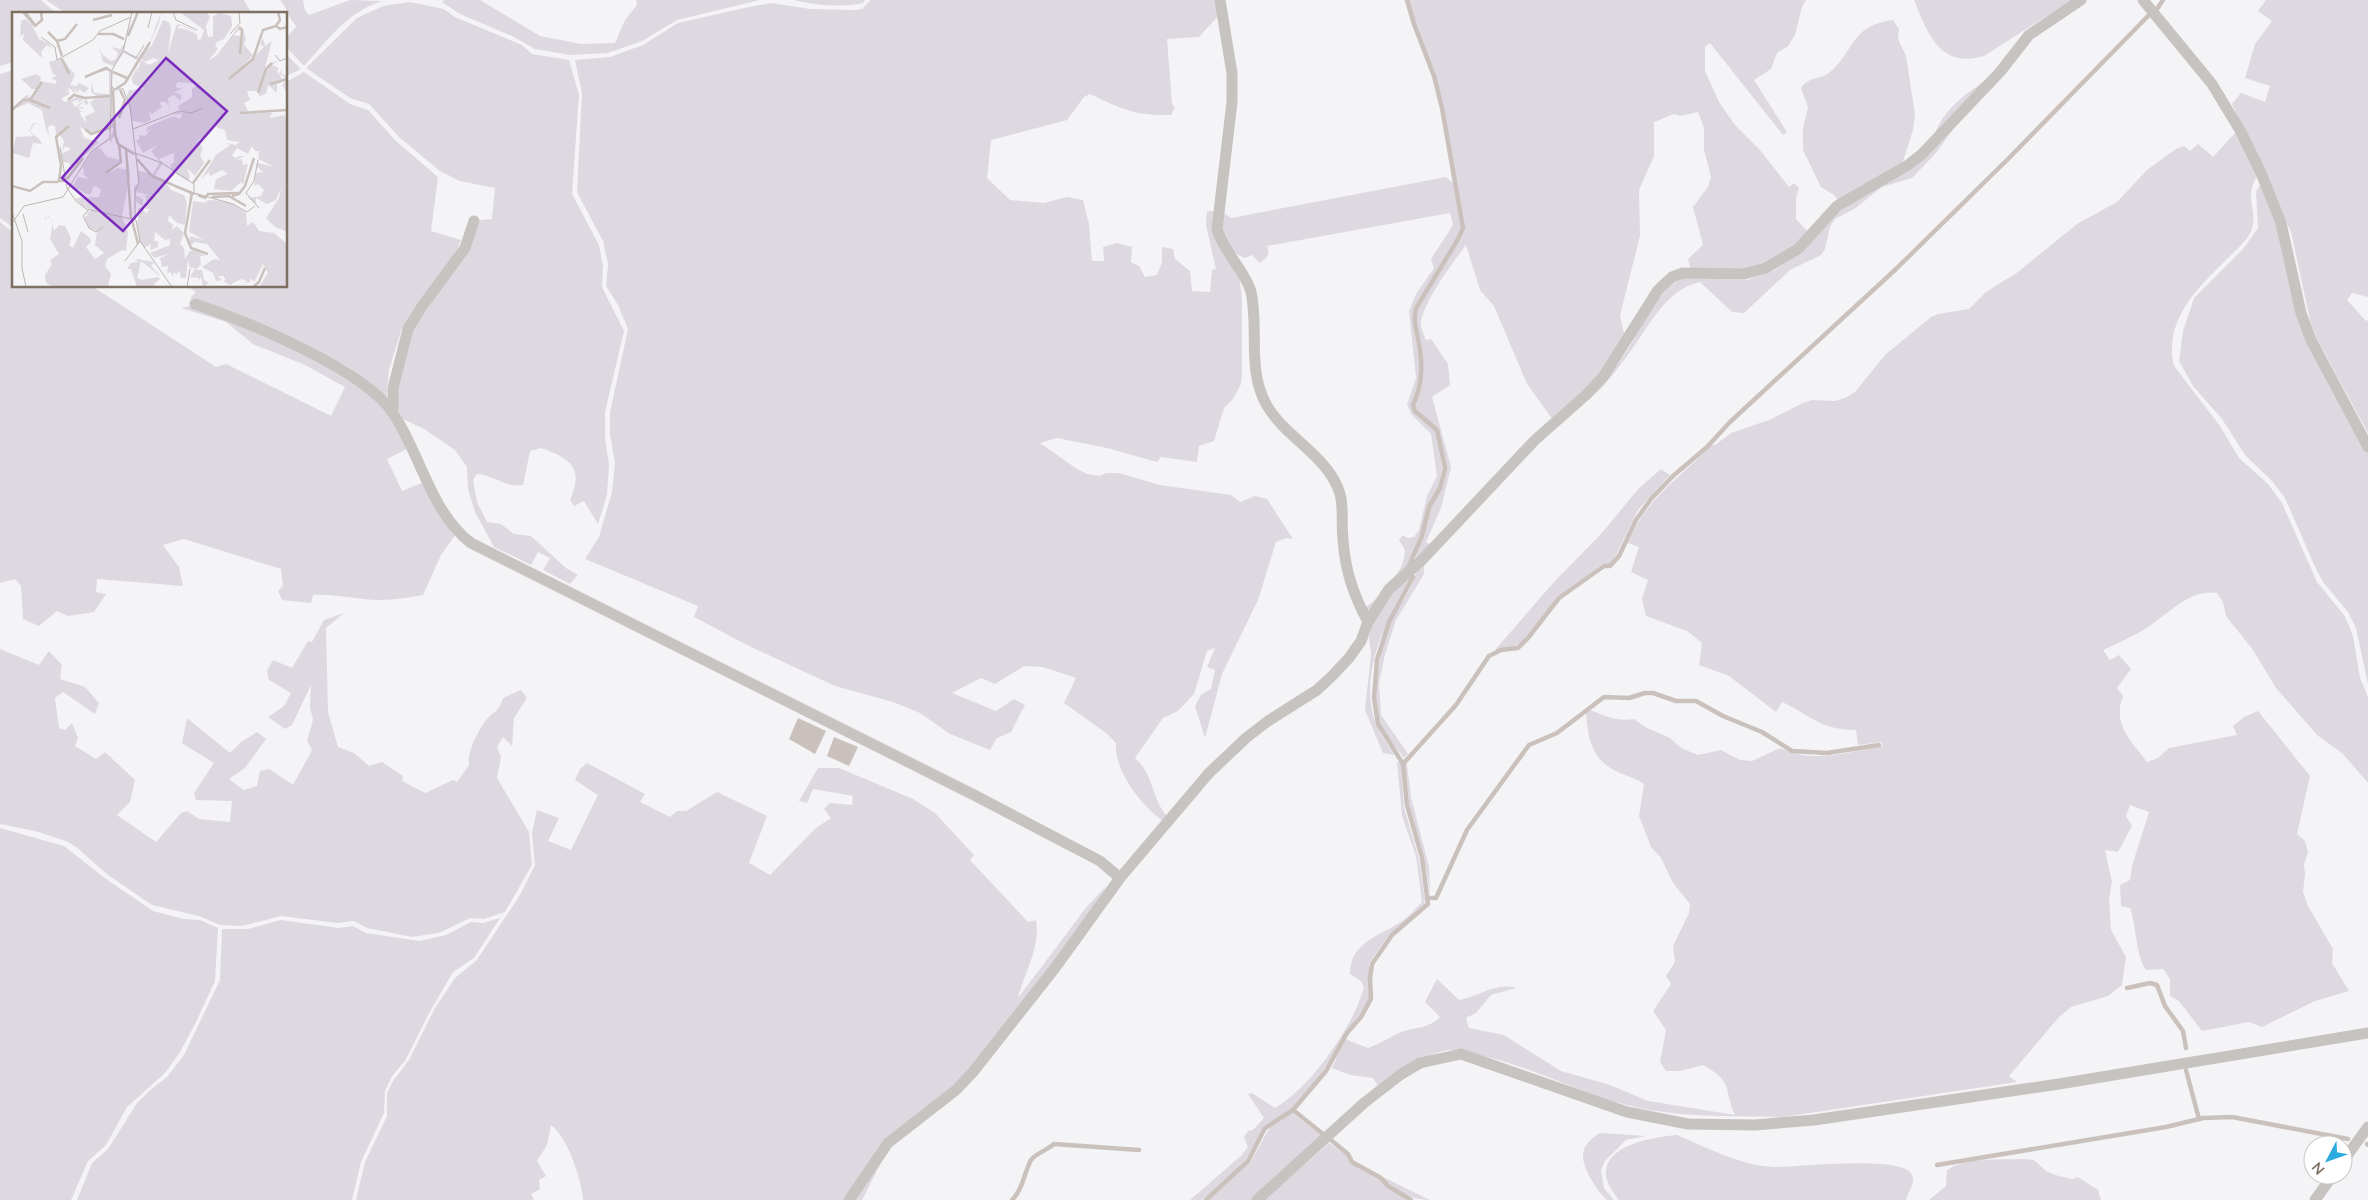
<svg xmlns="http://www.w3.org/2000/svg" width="2368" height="1200" font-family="Lato,sans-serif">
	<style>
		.green { fill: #ded8e1 }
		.water { fill: #cac1bc }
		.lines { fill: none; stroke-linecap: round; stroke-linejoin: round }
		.stream { stroke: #cac1bc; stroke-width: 4.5 }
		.minor { stroke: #c7c3c0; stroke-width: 11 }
		.inset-river { fill: none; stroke: #cac1bc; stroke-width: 2.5 }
		.inset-road { fill: none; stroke: #beb7b3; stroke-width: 1 }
		.view { fill: #7b2cbf; fill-opacity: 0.15; stroke: #7b2cbf; stroke-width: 2.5 }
		.inset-edge { fill: none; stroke: #7e7063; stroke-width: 2.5 }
	</style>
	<rect width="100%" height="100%" fill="#f4f4f7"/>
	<g class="green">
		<polygon points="0,0 41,0 57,14 14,14 14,62 0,66"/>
		<polygon points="46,0 244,0 252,14 67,14"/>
		<path d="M280,0H303L305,10L309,15L350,0L382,1C347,12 328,40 304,66L286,47V38L297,26C287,18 288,8 280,0Z"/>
		<polygon points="444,0 480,0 540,36 581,44 615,43 625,20 637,5 636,0 760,0 677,20 642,41 608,53 570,55 535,49 512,36 460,14 442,2"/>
		<path d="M794,0H865L863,3C841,8 815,5 794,0Z"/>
		<path d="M871,0H1215L1218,16L1199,37L1167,39L1172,104L1175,107L1171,115C1136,116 1121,109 1090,94L1084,97L1067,120L991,140L987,178L1010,200L1044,203L1067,197L1083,200L1089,224L1092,261H1104L1103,247L1117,243L1132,247L1131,262L1139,266L1145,277L1157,275L1162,262V247L1173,249L1175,259L1190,271L1192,291L1210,292L1212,270L1216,269L1206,225L1207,211H1214L1239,277L1242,296V375L1241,384L1233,399L1224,408L1214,441L1199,446L1197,462L1161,457L1157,462L1107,448L1057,438L1040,443L1077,469L1087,474L1100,476L1106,473H1119L1160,485L1231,495L1240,502L1255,496L1267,499L1293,539L1286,538L1276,542L1258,600L1222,674L1205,738L1195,706L1201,695L1211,689L1215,670L1207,667L1215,648L1207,651L1194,694L1178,711L1163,718L1135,758C1154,774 1151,799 1168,817L1164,822C1142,806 1114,772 1116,743L1106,733L1064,703L1076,678L1043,667L1024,666L995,684L981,678L952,693L996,711L1014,699L1025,705L1011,732L997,738L990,750L950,734L920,713L893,702L835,686L749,646L694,617L698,606L585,559L599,537L612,492L615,463L610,435V412L628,329L618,305L606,286L608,264L603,241L577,192L582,93L575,60L610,57L643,45L678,23L749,7L771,3L810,9L854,10L862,9Z"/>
		<path d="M1408,0H1806L1802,7L1795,35L1788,46L1777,53L1771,69L1754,80L1787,132L1783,135L1710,43L1705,47V71L1719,102L1735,125L1760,150L1789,187L1794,183L1799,188L1796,198V219L1809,233L1796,247L1748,272L1691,270L1688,259L1703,245L1693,207L1708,187L1711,177L1704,150V128L1698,112L1681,116L1674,114L1654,122V156L1639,190L1640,236L1620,315L1625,338L1599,375L1553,420L1527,384L1494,306L1480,290L1466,245C1452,264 1425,299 1421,322C1420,327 1424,335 1426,340L1431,339L1448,364L1450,385L1432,397L1451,467L1441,508L1426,542L1431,545L1413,564L1424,536L1431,506L1441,488L1446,468L1438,429L1417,410L1415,405L1422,382L1423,369L1422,350L1415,319L1418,307L1459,242L1464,226L1443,108L1435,75L1415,23Z"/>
		<path d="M1914,0H2072L2069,6L2056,10L1984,56C1940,69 1928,34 1914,0Z"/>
		<polygon points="2266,0 2368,0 2368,297 2352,293 2347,300 2366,321 2368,320 2368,433 2317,339 2310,320 2291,232 2232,104 2241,93 2265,102 2270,86 2245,78 2255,44 2272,21 2258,11"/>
		<path d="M410,2L444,9L455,17L522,45L532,54L569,60L579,95L572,194L599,245L603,266L602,287L624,331L605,412V438L609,465L607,495L598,524L584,501L574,506L570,500C584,467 571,459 541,448L530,451L523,485C506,488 494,475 477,474L473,480L477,502L487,522L501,524L514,534L531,536L566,568L578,575L570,584L543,570L550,558L538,552L531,565L494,547L475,512L468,489L467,467L455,450L424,429L403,419L398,409V388L412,333L476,232L480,220L492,219L495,188L460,181L440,171L399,137L369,104L350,98L306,68L357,18L383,6Z"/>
		<path d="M1893,20L1899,29L1898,39L1906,56L1915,114L1913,130L1901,167L1839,202L1834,195L1821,187L1803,150V129L1808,107L1801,88C1809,76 1821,80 1830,72C1856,49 1850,26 1893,20Z"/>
		<polygon points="286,54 301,69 286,76"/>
		<polygon points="14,70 14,228 0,218 0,74"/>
		<polygon points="304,72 350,104 368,110 396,141 438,177 431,231 461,240 457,250 401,331 389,370 386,401 351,369 337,361 233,312 190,298 196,292 187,286 286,286 286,82"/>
		<path d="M1989,77L1934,136C1945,106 1965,96 1989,77Z"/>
		<path d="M1966,112L1935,154L1912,178L1882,187L1854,209L1835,219L1830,227L1825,249L1821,255L1790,270L1744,313L1732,312L1700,282C1667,289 1650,324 1632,349C1621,365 1609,380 1595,395C1606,380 1617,366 1627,351C1644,324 1654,293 1683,278L1747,280L1773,271L1801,253L1841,207L1873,188Z"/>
		<path d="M2236,132L2258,173C2255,180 2251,187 2251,195C2251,206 2256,217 2252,229C2249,239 2238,248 2230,256C2200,286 2163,318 2174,366L2220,426L2239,458L2268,484L2282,503L2317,582L2344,615L2349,626L2353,636L2360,678L2368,697V783L2343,754L2317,735L2276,688L2253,650L2226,616L2223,602L2217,593C2190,588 2167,615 2145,629C2132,637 2117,643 2103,650L2110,660L2119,655L2131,669L2117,688L2123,696C2112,724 2131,741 2147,762L2158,758L2169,748L2237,735L2233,726L2244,717L2258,711L2310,776L2297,834L2305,841L2308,853L2304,864L2305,874L2303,892L2308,906L2333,949L2332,963L2349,991L2315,1001L2262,1027L2249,1022L2202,1031L2179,1001L2170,996V979L2163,969L2146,970C2135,953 2137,928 2130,908L2121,906L2120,885L2130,880L2132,866L2149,812L2130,805L2126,816L2132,826L2118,852L2105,850L2112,882L2109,899L2111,930L2126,957L2122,985L2108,996L2071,1007L2059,1017L2009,1076L2017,1082L1783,1117C1732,1116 1677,1118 1627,1105C1578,1093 1533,1067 1483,1056C1472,1053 1461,1050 1449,1050C1428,1052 1396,1075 1378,1086L1373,1078L1350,1075L1332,1068L1345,1039L1368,1048C1380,1044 1390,1037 1401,1032C1415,1027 1428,1029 1440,1017L1425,1002L1437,979L1459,1000C1479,997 1495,982 1516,988L1491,995L1476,1013L1466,1018L1469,1028L1504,1035L1561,1071L1610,1085L1648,1101L1735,1115C1723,1088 1734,1082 1703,1065L1680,1071H1666L1660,1062L1666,1030L1653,1011L1671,984L1666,976L1675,962L1673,946L1689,913L1690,904L1673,883L1661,858L1651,847L1639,816L1644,784C1636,778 1629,777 1620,773C1592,761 1588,740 1586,713L1590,710C1605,716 1617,722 1634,719L1647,728L1670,738L1681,748L1698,755L1721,750L1740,760L1752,761L1780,748C1811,764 1849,752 1882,746V742L1858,745L1856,730C1820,730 1812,716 1782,702L1776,712L1729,676L1699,665L1702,643L1687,631L1646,616L1642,599L1648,580L1631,572L1639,547L1628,543C1648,495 1678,481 1711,445H1715L1731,433L1769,420L1803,403L1812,400L1835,401L1845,398L1855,392L1885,355L1931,317L1938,314L1969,309L1986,292L2018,272L2077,224L2117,202L2147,170L2176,149L2184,146L2190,151L2198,144L2213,157Z"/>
		<path d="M1446,177L1453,183L1461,229L1456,241L1414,307C1409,328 1421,349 1420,370C1420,382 1411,399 1413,409L1422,420L1436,431L1442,468L1438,488L1428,508L1421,536L1407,565L1409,570L1368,614L1364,607C1373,606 1394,578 1400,569C1403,564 1405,556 1405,550L1399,540L1403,535L1407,538L1414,537L1419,530L1427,496L1437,476L1431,434L1412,415L1407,405L1416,378L1409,311L1416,294L1434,268L1431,259L1453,225L1450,213L1267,246C1270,256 1268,256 1260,263L1252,255L1245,258C1220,249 1222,234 1222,212L1231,218Z"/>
		<polygon points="2260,185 2277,221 2297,314 2368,452 2368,684 2356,628 2348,612 2323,582 2316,569 2285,498 2272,481 2245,455 2222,419 2193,386 2179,361 2183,331 2194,298 2243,249 2258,228 2256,191"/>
		<path d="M0,222L14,233V286H92L216,367L226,364L331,416L345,387L303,364L253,344L226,322L181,308L195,305L340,370L391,413L407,449L387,459L402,491L424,482L456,534L441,555L423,595C407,598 392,600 376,600C354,599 335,594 313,595L311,603L282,600L278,591L283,586L281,569L184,539L163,545L179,567L183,586L97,579L96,592L106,594L94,612L68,616L57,611L39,626L23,619L21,586L15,579L0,583Z"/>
		<polygon points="1661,469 1670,475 1638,510 1613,561 1609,565 1601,565 1557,597 1522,642 1512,648 1495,650 1554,582 1601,534 1639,488"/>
		<path d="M1424,566V574L1396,620L1385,654L1379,683L1381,715L1408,754L1404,758C1396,747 1383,734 1379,719C1371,694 1381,644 1392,620C1400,603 1412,591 1416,572Z"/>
		<path d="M1410,574L1411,578C1387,618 1360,670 1374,718C1378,732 1387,743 1394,755L1383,753L1365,710L1371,654L1369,637L1374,620L1391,594Z"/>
		<path d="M344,613L326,628L328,712L338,747L354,753L369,766L382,762L403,776L402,781L425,793L453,780L457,782L469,765C467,752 478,730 487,719C496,709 498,713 503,698L521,690L527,698L514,718L512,746L503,737L497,747L501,757L497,778L529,832L532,865L505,912L484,919L470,918L439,933L412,937L367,928L354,921L337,923L281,916L242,926L220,925L199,916L152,905L108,875L76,847L66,841L35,831L0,824V649L39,665L49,651L62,665L60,679L85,687L99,703L95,714L63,692L55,698L59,728L65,730L72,723L78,738L75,746L96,759L105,752L135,780L130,802L117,815L156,842L181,813L187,811L199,819L230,822L232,801L196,800L194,793L214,763L182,743L187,718L230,753L241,742L257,732L266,739L245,768L229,779L244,790L257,786L260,771L269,769L293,785L312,750L307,741L313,720L310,707L311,685L292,725L285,729L268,717L284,706L291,693L269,680L267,671L273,660L292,668L308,641L312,642L324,620Z"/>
		<path d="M1397,762L1401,763L1404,807L1419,859L1425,900L1424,905L1389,935L1374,956L1369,964V1000L1359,1016L1345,1033L1336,1052L1309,1091L1291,1110L1268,1123L1246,1159L1218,1188L1202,1200H1190L1242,1155L1248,1147L1244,1137L1248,1131L1253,1130L1264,1118L1248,1094L1252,1093L1275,1108C1310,1088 1354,1026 1364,987L1361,981L1350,974C1350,943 1377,937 1399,923C1408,918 1415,909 1422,902L1416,856L1402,816Z"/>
		<path d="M587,763L645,794L640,802L670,817L677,811H686L717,792L767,816L749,863L770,875L816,828L831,818L824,809L830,803L852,805L853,796L813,789L807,803L799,801L818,768H839L913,799L935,813L974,855L970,860L1028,922L1036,920C1041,947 1024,973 1018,998L1085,909L1106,886L1086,921L972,1071L903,1126L847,1200H583C582,1180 567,1136 551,1125L547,1145L537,1161L546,1176L539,1180L540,1189L531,1194L534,1200H356L365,1162L387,1116V1093L393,1081L409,1060L435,1008L455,978L477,960L520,895L535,865L532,833L537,810L559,818L548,841L571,850L598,795L575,780L580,769Z"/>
		<polygon points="1407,764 1411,797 1429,867 1430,896 1426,870 1410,809 1405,765"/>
		<polygon points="0,828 64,846 106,879 153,911 184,919 200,920 218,928 215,981 196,1022 180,1052 165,1073 127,1107 106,1145 88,1161 71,1200 0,1200"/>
		<polygon points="500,918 474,958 453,972 428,1015 405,1061 392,1076 385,1091 384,1113 361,1162 352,1200 77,1200 92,1163 108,1149 137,1103 149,1091 167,1077 184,1055 220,980 222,929 248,929 281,920 339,928 353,926 366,933 420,941 446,935 471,922 483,923"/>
		<polygon points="1292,1113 1322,1136 1251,1200 1209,1200 1251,1161 1270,1127"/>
		<path d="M1600,1133L1646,1136L1626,1140L1605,1161L1601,1170L1604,1188L1614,1200H1607C1597,1191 1582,1168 1583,1154C1584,1144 1593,1137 1600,1133Z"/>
		<path d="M1677,1135C1708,1148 1741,1166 1775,1167C1800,1167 1893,1156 1910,1172C1918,1181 1908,1191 1906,1200H1619C1579,1153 1640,1138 1677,1135Z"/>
		<polygon points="1329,1143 1347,1155 1350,1163 1380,1180 1387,1187 1407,1200 1264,1200"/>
		<polygon points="883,1159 862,1200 855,1200"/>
		<path d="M2022,1159L2034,1160L2046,1171L2055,1175L2072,1179L2078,1177L2098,1190L2101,1200H1929L1946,1186L1947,1170C1968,1157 1998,1160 2022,1159Z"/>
		<path d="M1383,1177L1430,1200C1412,1200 1393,1191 1383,1177Z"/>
	</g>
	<g class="water">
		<polygon points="798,718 826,731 815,754 789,739"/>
		<polygon points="834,737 858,747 849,766 827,756"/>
	</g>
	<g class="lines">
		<g class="stream">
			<path d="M1407,0L1414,24L1434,76L1442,108L1463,228L1457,241L1416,308C1413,320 1416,328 1418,339C1423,363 1423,383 1413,405L1415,411L1437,430L1445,468L1440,488L1429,507L1422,536L1409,566"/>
			<polyline points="2157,9 2163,0"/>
			<polyline points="1403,764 1456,705 1489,656 1501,650 1518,648 1528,638 1559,598 1604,566 1610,566 1619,556 1636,520 1651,499 1673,476 1707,447 1730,422 1896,269 2008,159 2151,13"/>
			<polyline points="1428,898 1436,898 1467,830 1529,745 1557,733 1604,697 1629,698 1645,693 1653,693 1676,701 1696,701 1723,716 1762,732 1792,751 1827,753 1879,745"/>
			<polyline points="2127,988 2150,983 2157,985 2165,1006 2183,1031 2186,1048"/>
			<polyline points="2186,1070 2199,1119"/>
			<polyline points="1293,1110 1323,1134"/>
			<polyline points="1331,1140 1348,1154 1352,1162 1381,1178 1388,1186 1411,1200"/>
			<polyline points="2367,1144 2368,1145"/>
			<polyline points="1937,1165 2166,1127 2203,1118 2232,1117 2348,1139"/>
			<path d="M1012,1200C1023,1189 1024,1173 1031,1160C1035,1154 1047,1150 1054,1144L1139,1150"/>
			<polyline points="1206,1200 1248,1161 1265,1128 1293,1110 1326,1071 1347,1033 1361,1017 1371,999 1370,978 1372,964 1392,935 1428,904 1422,858 1407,805 1403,764 1378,724 1374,698 1377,660 1389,622 1413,577"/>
		</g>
		<g class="minor">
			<path d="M1220,0L1232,73V102L1217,229C1224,253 1246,272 1251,292C1259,329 1247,369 1266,404C1285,438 1329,456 1340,494C1344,508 1341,524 1343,539C1345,570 1353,594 1368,622"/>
			<polyline points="2143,0 2212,84 2241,132 2261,173 2281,223 2301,313 2311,340 2368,447"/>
			<path d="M195,304C246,321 364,369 393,413C420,453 431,513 471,543L974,795L1100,861L1120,878"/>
			<polyline points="393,412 393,388 408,329 423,305 465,248 474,221"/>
			<polyline points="2343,1161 2368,1127"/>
			<polyline points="849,1200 888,1143 956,1090 973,1072 1055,968 1120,878 1209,773 1246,738 1268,721 1317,690 1332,676 1349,658 1361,641 1368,622 1389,589 1421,561 1535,440 1586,395 1603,377 1658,290 1672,277 1683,273 1744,274 1766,268 1798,249 1837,206 1908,165 1922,154 2000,72 2029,35 2081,0"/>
			<polyline points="1257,1200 1364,1103 1400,1075 1420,1063 1461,1054 1627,1112 1688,1124 1755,1125 1814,1120 2059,1084 2368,1033"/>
			<polyline points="2315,1200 2333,1175"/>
		</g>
	</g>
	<g transform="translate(12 12)">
		<rect width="275" height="275" fill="#f4f4f7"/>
		<path d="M149,0L147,11L138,32L135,38L140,33L151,8L157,10L159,17L156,41L164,14L167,12L178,16L185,20L168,13L165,16L173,17L185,22L186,28L189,27L192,18L168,0H195L198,5L194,14L196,25L201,24V4L208,1L219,4L220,14L212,27L205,30L203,34L206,37L196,49L205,43L227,14L230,16L221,23L228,24V36L231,18L234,27L232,33L241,43L228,57L252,35L248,32L251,26L253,34L260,29L249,71L259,51L267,48L260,53L267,56L265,59L270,67L262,70L269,69L273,65L267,62L270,56L269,61L275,64V81L270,73L274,69L265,72V81L256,73L254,82L247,84V79H235L238,88L232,91L236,99L230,102L252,99L260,101L258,106L272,103L275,107V220L263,215L254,206L267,186L269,176L264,188L255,192L244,186V192L236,186L249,184L252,178L246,172L242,174L244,161L251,160L244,154L246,151L263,155L246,147L247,139H243L240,134L236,142L225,136L220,143L223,146L228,144H232L224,148L230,147L231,153L236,152L231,173L229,170L219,179L202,177L204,167L216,162L210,158L198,164L197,160L189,167L204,143L218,133L214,131L224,133L228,130L215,128L213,118L201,114L196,123L186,128L191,137L188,143L192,151L183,164L175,156L178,164L176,169L164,162L166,159L161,160L158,153L162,150V141L147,147L151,151L142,165L177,178L193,186L180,182L177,193L178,179L154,171L159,178L172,183L175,191L173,213L165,211L157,203L156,209L161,213L160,218L165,214L172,221L168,232L172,236L173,247L178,239L183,238L194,244H188L189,253L184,258H190L192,268L197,271L191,275L189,264L187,270V266L178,265L183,256H178L176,248L174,266H169L167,258L165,262L161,260L162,265L158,260L155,262L156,254L150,255L148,246L159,241L142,246L138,241L158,233V227L153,228L143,220L142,229H146V235L138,238L139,232L132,236L128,229L127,232L120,240L127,229L125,210L120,208L126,210V196H131L134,202L138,197H134V185L130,184L137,183L125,180L123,183L131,187V192L130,194L122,188L124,194L123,197L122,188L123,182L122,180V174L126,172L125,159L138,161L120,139L107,132L103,122L98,132V128L82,138L88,136L95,145L109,148L96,161L106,156L116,158V146L118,163L110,205L116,220L114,239L110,238L95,247L93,254L99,262L96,275L40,274L34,271L33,263L40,252L38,248L47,242L38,227L41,209L37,205L33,208V204L34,207L37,204L40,208L42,219L47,213L53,214L59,226L57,233L61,236L69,219L78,226L79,230L74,235L83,247L92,241L83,233L85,219L77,216L72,206L76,202L74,201L80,198L70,194L63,186L87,185L89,177L82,174L79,182H74L61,174L66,165L77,167L72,163L71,154L80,140L85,135L98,126L102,116L80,122L68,115L72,126L87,130L72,144L69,143L66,151L57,154L58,151L51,150L49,142L59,137L53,134L50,141L52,129L48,123L44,124L43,114L39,113L35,116L39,126L34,118L30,98L16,91L5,96L12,85L17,82L16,85H20L26,77H20L9,67L24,62L29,65L28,69L43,72L45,69L39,66L45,64L41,62L37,50L50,46L63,63L58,73L65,74L67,71L77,76L72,81L67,77L66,81L62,75L64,82L56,75L57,79L53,80H58L57,82L49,87L53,90L68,84L73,86L65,91L68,87L60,90L63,95L74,87L77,92L73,93L72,89L65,96L71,95H73L66,98L71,100H67L74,111L73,104L83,100L78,90L85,86H74L86,85L79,80L80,70L82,81L97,82V58L86,61L83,59L95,56L97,57L100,60L101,54L91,50L87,34L90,42L99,49L104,47L106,41L99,35L108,37L113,31L120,5L112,39L126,45L138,31ZM112,41L125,48L113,71L100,77L99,83L101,55ZM128,46L133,50L141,46L147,48L137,53L129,48L124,64L126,54L118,69L120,67L121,72L133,77L117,78L115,84L121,116L120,109L133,111L139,108L137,100L140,102L150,95L147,90H154L157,95L156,86L162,83L169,89V83L162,80L170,77L163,75L166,70L186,72L180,77V85L166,94L168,99L176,101L166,100L160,103L170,102L168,107L161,104L135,115L134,120L138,118L133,124L122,122L127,123V128H124L131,141L146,133L139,139L148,150L140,163L128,151L124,141L107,131L102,111V80L114,71ZM13,7L20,13L27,27L36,31L42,37L35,33L29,40L31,47L11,28L12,22L8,24L9,9ZM21,111L32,113L22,112L18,119L28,128L30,132L21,131L17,146L0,141L4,125L22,124L17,119ZM191,187L216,190L223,193L234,201L235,214L241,210L247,219L262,221L274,231L275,228V275H247L256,261L251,252L242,270L239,266L238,270L232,271L235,269L229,267L218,273L211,269L214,268L211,264H206L210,268L204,269L201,261L190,255L202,247L208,248L195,232L183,230L179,233L177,230L178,224L192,228L177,220L181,189L195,191L193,189L198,188ZM124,247L142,250L139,254L149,265L129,249L125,266L130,268L146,265L148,267L141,273L149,275H125L119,257H115L119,251L126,250Z" fill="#ded8e1" fill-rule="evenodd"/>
		<path class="inset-river" d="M11,0L23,14L30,8L29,0M13,0L23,13M266,0L268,8L264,14L268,17L275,15M81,8L100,3M227,15L230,18L228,42M36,20L45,29L50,44M86,22H101L112,27M116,24L126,0M45,29L53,27L65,12M50,47L57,62M101,60L115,66M73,65L94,56L99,59M217,67L241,47L251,18L264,14M258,72L275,67M105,76L113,71L138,30M101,78L103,123L106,132L122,142M246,81L254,57L260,51M18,88L38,96M56,88L62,83L73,86L98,84M0,98L11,88H18L30,70M228,101L275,98M107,106L113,88L108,78M73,117L79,122L97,116M114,137L119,207M125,147L140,164L182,182M94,161L109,150L107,133M55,167L71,146M52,169H47L49,153L44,125L57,114M181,171L198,148M0,174L18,179L31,170H46M180,181L173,221L179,236L196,242M186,183L193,186L196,182L227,181M220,184L227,182L233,174L242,146M200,185L217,184L234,194M120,208L126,232M241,275L247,270L253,256"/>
		<path class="inset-road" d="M161,0L164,8L185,18M136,16L140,0M218,22L228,11L227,0M29,25L43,35L45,48L81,28L88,19L119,5M112,39L124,46L132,33M263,43L268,49L275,46M100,74L101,77H111L118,94L127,170L123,179V208M121,117L167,99L179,101L191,96M48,135L55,176L64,189L74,197L124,208L128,229L160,275M123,141L150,151L182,172V181L221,192L235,200L243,194M246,148L242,169L234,181L247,196M77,197L71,204L77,216L84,220L91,215M0,200L10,229V256L14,275M11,202L16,220M0,211L12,194L51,185L79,140L98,126L100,58L111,39L120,0M113,249L128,229M175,275L178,257"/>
		<path class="view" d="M154,46L215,99L111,219L50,166Z"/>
		<rect width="275" height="275" class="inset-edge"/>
	</g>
	<g transform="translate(2328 1160) rotate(229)"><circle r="24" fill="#ffffff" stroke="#cbc6c1"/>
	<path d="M0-4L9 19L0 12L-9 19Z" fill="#2daade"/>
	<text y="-8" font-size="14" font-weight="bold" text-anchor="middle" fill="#7e7063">N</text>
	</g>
</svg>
